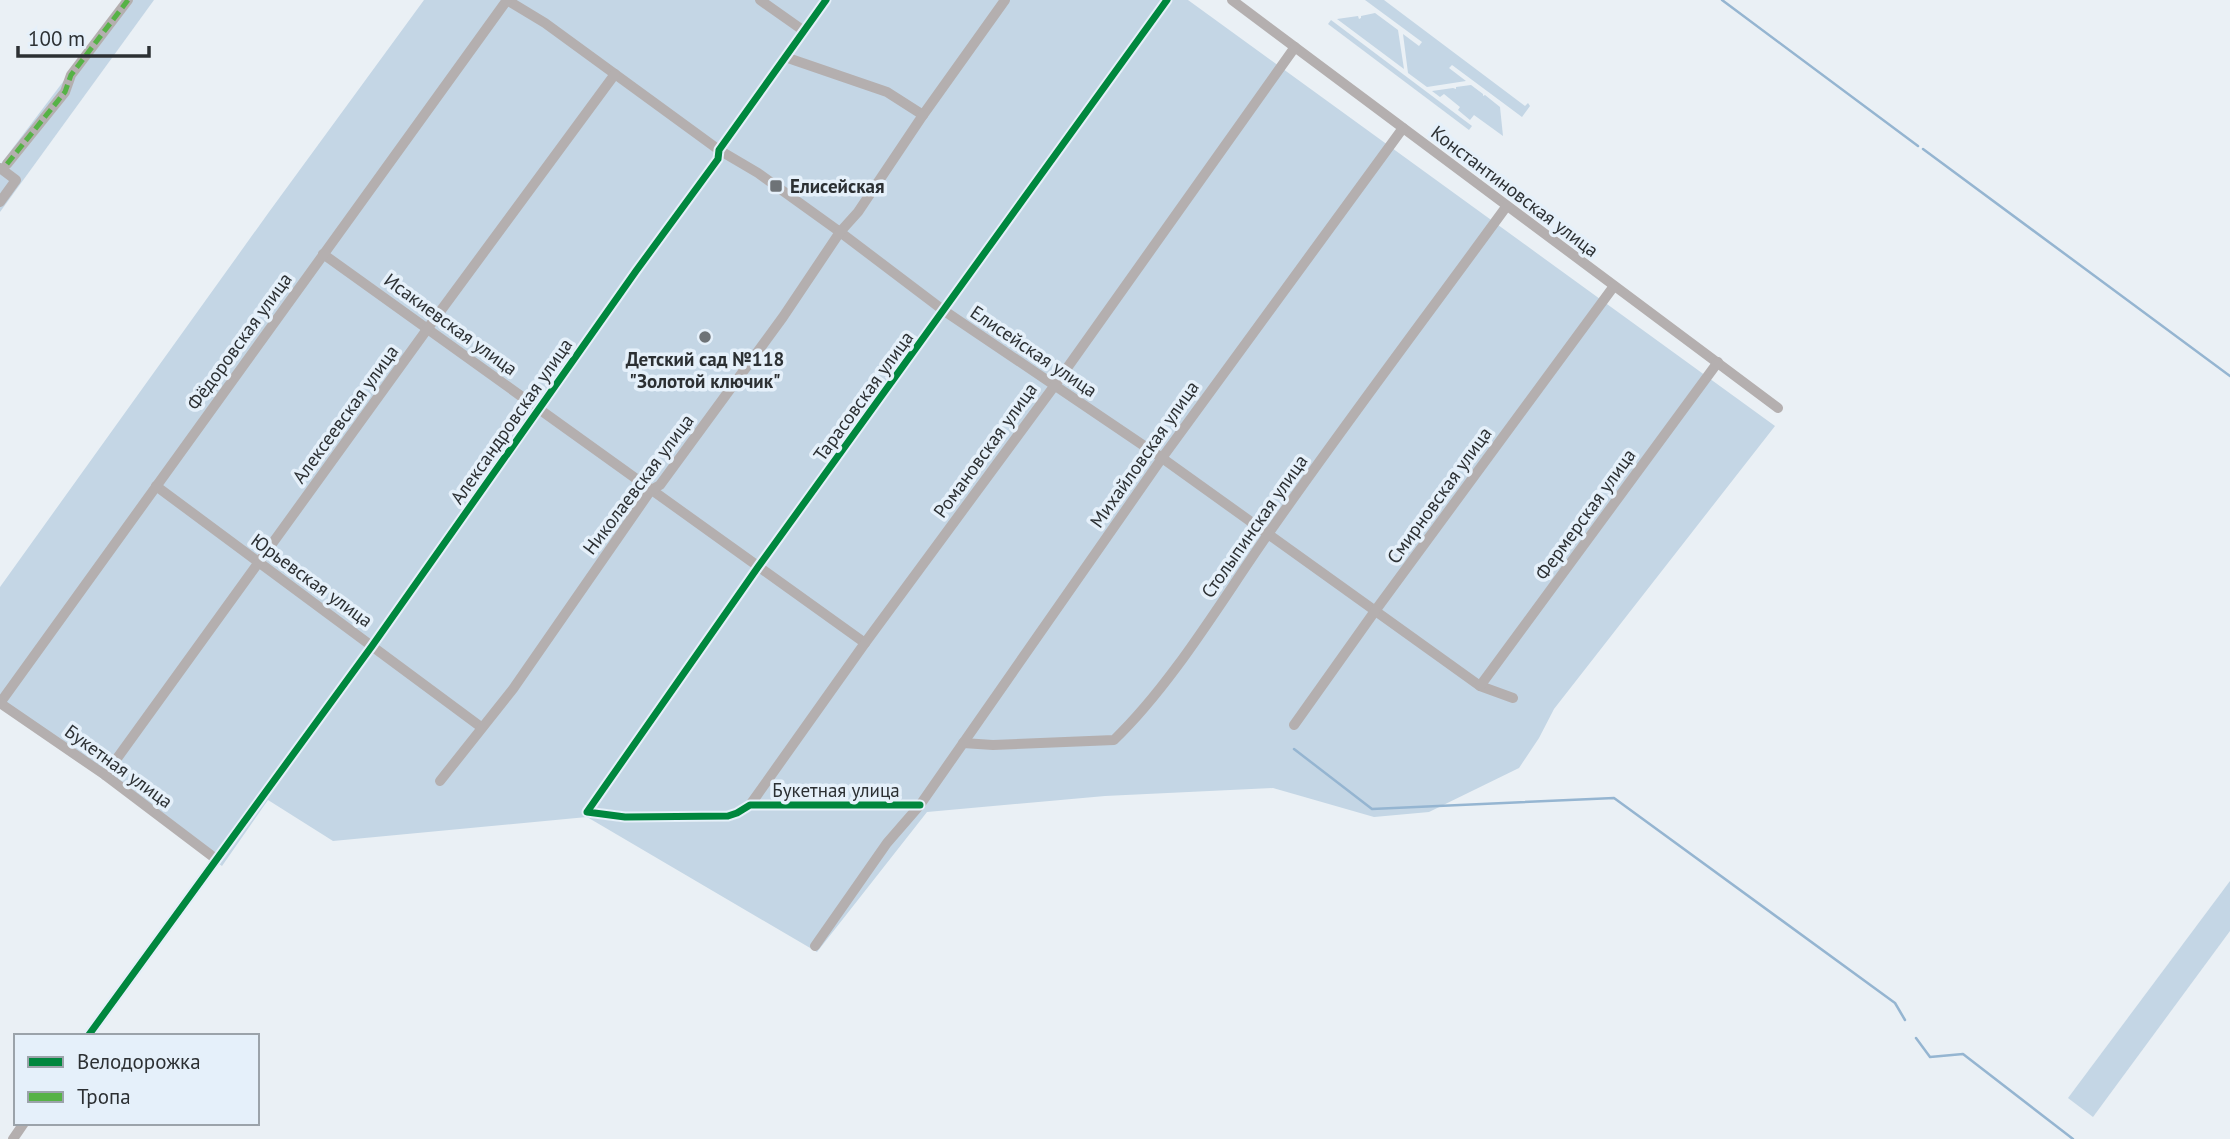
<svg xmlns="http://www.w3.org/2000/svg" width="2230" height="1139" font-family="'PT Sans',sans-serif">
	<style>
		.green { fill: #c4d6e5 }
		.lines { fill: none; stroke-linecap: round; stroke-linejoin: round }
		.stream { stroke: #95b5d1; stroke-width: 2.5 }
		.street { stroke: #b4afaf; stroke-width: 10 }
		.quiet { stroke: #56b246; stroke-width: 5; stroke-dasharray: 10 5; stroke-linecap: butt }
		.cycleway-casing { stroke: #e5f0fa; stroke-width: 11 }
		.cycleway { stroke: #00873e; stroke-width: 7 }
		.poi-dot { fill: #6e7377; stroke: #e5f0fa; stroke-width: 2.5 }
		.labels { text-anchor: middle; stroke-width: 7; stroke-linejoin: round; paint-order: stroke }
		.poi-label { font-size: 19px; font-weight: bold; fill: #2c3033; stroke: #e5f0fa; text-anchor: start }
		.street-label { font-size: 19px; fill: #2c3033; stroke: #e5f0fa }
	</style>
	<rect width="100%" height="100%" fill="#eaf0f5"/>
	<g class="green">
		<polygon points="125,0 154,0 0,212 0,165"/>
		<polygon points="424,0 1188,0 1775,426 1554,709 1539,738 1519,768 1429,812 1374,817 1273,788 1105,796 927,812 817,952 587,817 333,841 268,800 222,866 0,703 0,587 269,212"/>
		<polygon points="1365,0 1384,0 1525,106 1528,103 1530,106 1522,117 1452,65 1449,68 1466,81 1427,87 1408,73 1403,34 1419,46 1422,42"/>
		<polygon points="1375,13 1398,30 1404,69 1337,19 1358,16 1359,19 1361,18 1361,16"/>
		<polygon points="1331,20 1472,126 1469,130 1328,24"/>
		<polygon points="1471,85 1483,94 1483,96 1485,95 1500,107 1503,136 1474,115 1470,120 1458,110 1460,107 1444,94 1440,97 1432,91 1453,88 1456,89 1456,87"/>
		<polygon points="2230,881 2230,931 2093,1117 2068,1098"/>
	</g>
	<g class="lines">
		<g class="stream">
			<polyline points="1722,0 1918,146"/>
			<polyline points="1923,149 2230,376"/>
			<polyline points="1294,749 1372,809 1614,798 1895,1003 1905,1020"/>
			<polyline points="1916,1038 1930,1057 1963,1054 2073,1139"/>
		</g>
		<g class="street">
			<polyline points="507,0 545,23 719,150 758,173 840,232 943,310 1162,458 1480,686 1513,698"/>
			<polyline points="760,0 804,31"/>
			<polyline points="1232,0 1778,408"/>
			<polyline points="785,57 887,92 923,115"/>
			<polyline points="7,164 65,92 71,75 128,0"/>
			<polyline points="0,168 16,180 0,202"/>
			<polyline points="323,254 865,643"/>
			<polyline points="156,486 481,727"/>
			<polyline points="1480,686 1718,362"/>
			<polyline points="0,703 507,0"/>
			<polyline points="0,703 105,775 216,859"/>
			<polyline points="1294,725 1375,611 1614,286"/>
			<path d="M963,743L993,745L1114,740C1172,684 1220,603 1266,537C1344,425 1426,317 1506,207"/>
			<polyline points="105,775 428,328 615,74"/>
			<polyline points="440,781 513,689 651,490 660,485 783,317 840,232 858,212 923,115 1005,0"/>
			<polyline points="750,805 865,643 1055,385 1295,47"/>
			<polyline points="920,805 750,805 737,813 728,816 625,817 587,812 758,567 1167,0"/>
			<polyline points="815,946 887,843 920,805 1162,458 1403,128"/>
			<polyline points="88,1036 372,646 636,271 718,159 719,150 826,0"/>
			<polyline points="13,1139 24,1123"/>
		</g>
		<polyline class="quiet" points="7,164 65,92 71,75 128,0"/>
		<g class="cycleway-casing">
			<g id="cycleway">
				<polyline points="920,805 750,805 737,813 728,816 625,817 587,812 758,567 1167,0"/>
				<polyline points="88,1036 372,646 636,271 718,159 719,150 826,0"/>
			</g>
		</g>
		<use href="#cycleway" class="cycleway"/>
	</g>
	<g class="poi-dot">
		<rect x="769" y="179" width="14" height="14" rx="3.5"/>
		<circle cx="705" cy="337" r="7"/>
	</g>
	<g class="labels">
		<g class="poi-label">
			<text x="790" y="193">Елисейская</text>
			<text x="705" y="366" text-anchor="middle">Детский сад №118<tspan x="705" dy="22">"Золотой ключик"</tspan></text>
		</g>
		<g class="street-label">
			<text transform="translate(1515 191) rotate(37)" y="7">Константиновская улица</text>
			<text transform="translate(451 324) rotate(36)" y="7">Исакиевская улица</text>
			<text transform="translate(239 341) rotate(-54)" y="7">Фёдоровская улица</text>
			<text transform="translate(1034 351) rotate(34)" y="7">Елисейская улица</text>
			<text transform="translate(863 396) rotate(-54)" y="7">Тарасовская улица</text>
			<text transform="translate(345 414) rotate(-54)" y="7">Алексеевская улица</text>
			<text transform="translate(511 421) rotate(-55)" y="7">Александровская улица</text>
			<text transform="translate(985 450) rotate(-54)" y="7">Романовская улица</text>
			<text transform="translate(1144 454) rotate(-55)" y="7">Михайловская улица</text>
			<text transform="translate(638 484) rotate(-53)" y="7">Николаевская улица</text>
			<text transform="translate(1439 495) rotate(-54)" y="7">Смирновская улица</text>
			<text transform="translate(1585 514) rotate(-54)" y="7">Фермерская улица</text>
			<text transform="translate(1254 526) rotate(-55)" y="7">Столыпинская улица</text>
			<text transform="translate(312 580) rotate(36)" y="7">Юрьевская улица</text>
			<text transform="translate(119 766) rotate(36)" y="7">Букетная улица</text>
			<text x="836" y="797">Букетная улица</text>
		</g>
	</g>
	<rect x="14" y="1034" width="245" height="91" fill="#e5f0fa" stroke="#9ba3aa" stroke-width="2"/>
	<rect x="28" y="1057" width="35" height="10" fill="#00873e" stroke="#9ba3aa" stroke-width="2"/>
	<text x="77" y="1069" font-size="21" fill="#2c3033">Велодорожка</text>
	<rect x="28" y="1092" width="35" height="10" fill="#56b246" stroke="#9ba3aa" stroke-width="2"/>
	<text x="77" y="1104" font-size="21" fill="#2c3033">Тропа</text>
	<path d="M18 46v10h131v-10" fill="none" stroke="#2c3033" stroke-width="3.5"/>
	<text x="28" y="46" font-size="21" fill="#2c3033" stroke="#e5f0fa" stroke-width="5" paint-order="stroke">100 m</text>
</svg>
